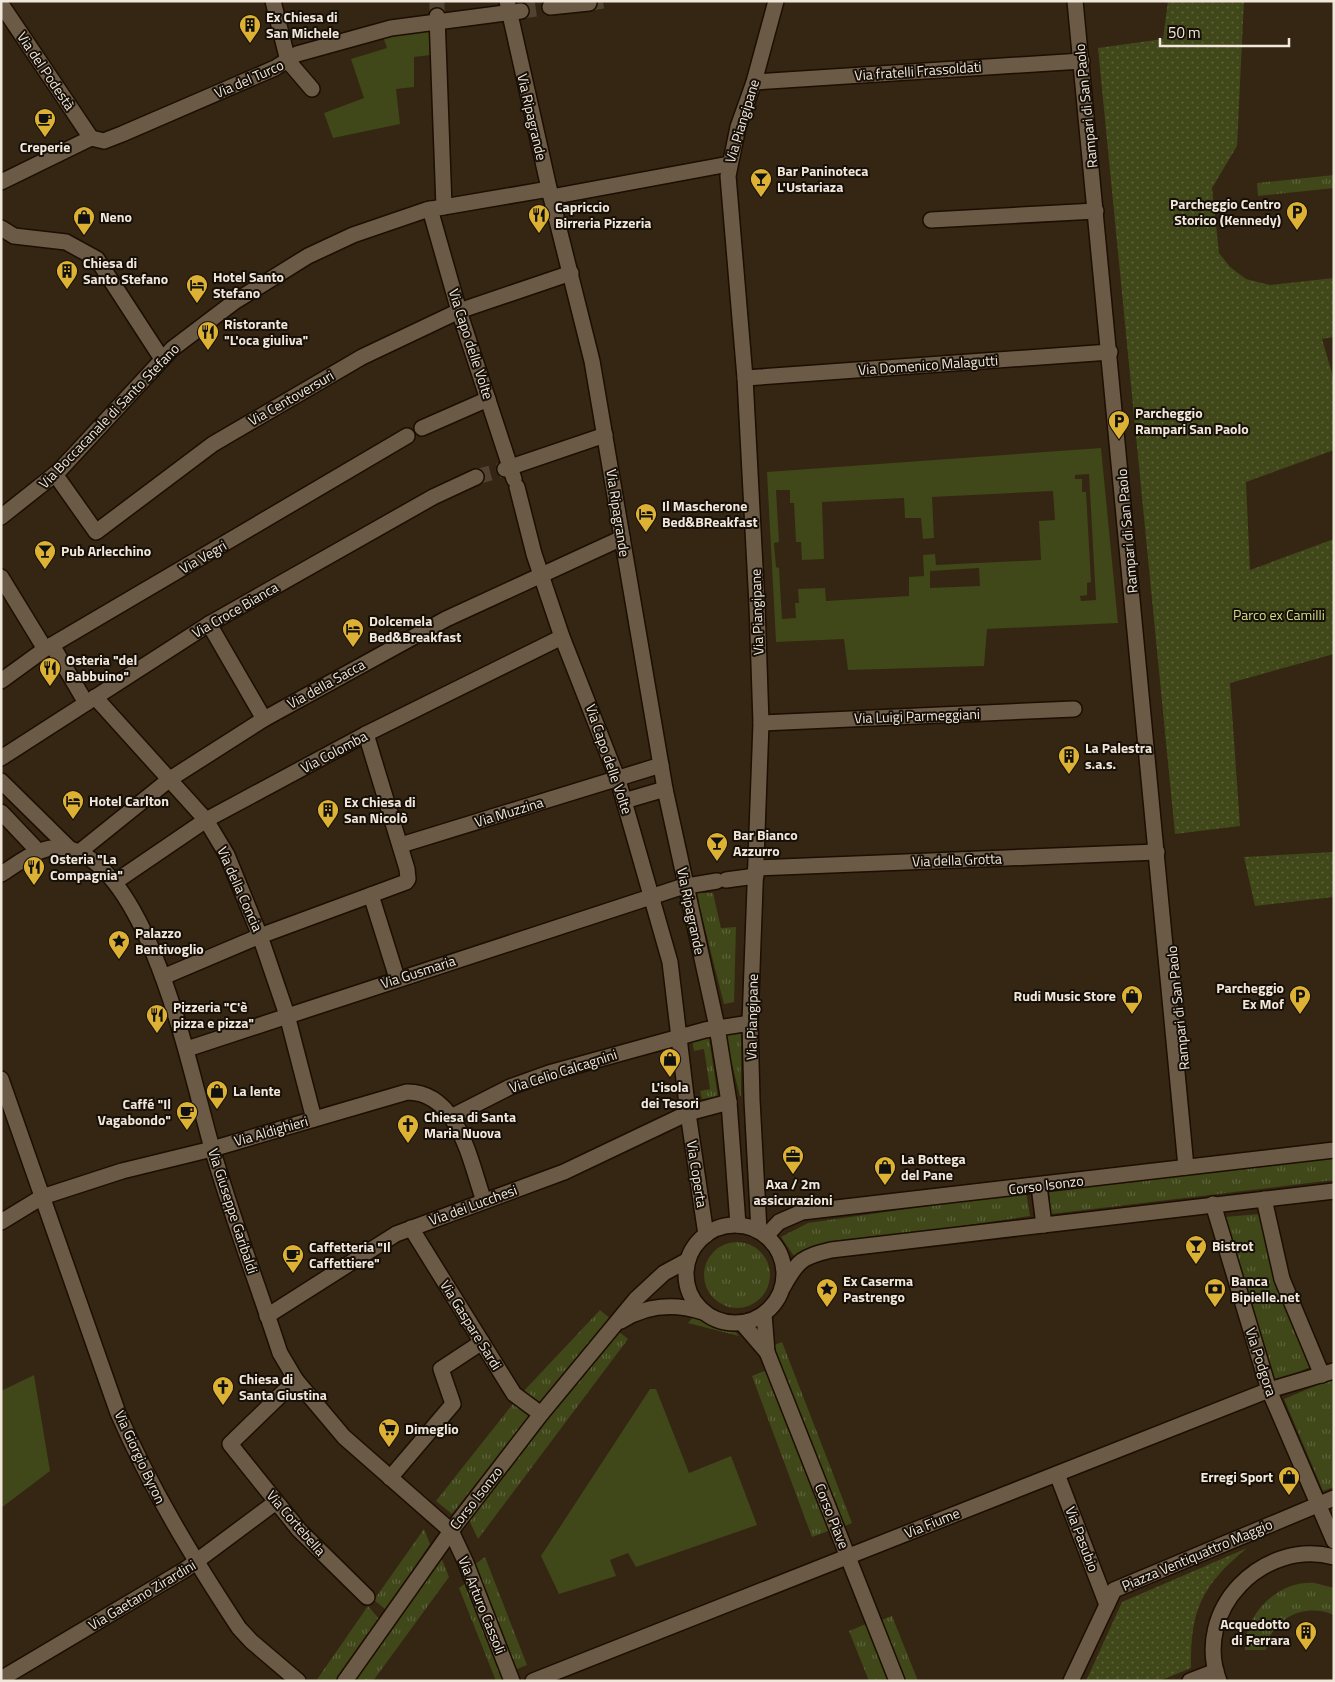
<svg xmlns="http://www.w3.org/2000/svg" width="1335" height="1682" font-family="'Titillium Web',sans-serif">
	<style>
		.grass { fill: url(#grass-tufts) }
		.park { fill: url(#park-dots) }
		.garden { fill: #404719; fill-rule: evenodd }
		.lines { fill: none; stroke-linecap: round; stroke-linejoin: round }
		.street-tunnel { stroke: #504331; stroke-width: 15; stroke-dasharray: 15 8; stroke-linecap: butt }
		.street-casing { stroke: #1c0e00; stroke-width: 18 }
		.secondary-casing { stroke: #1c0e00; stroke-width: 18 }
		.street { stroke: #6b5a46; stroke-width: 15 }
		.secondary { stroke: #6b5a46; stroke-width: 15 }
		.labels { text-anchor: middle; stroke-width: 4; stroke-linejoin: round; paint-order: stroke }
		.poi-label { font-size: 14px; font-weight: bold; fill: #f1e7db; stroke: #171008; text-anchor: start }
		.street-label { font-size: 14px; fill: #f1e7db; stroke: #171008 }
		.park-label { font-size: 14px; fill: #d0de89; stroke: #171008 }
	</style>
	<defs>
		<pattern id="grass-tufts" width="24" height="20" patternUnits="userSpaceOnUse" patternTransform="scale(1.25)"><rect width="24" height="20" fill="#404719"/><path d="M3 7l-1-3M5 7V3M7 7l1-3M15 17l-1-3M17 17v-4M19 17l1-3" fill="none" stroke="#5c623a"/></pattern>
		<pattern id="park-dots" width="8" height="8" patternUnits="userSpaceOnUse" patternTransform="scale(1.25)"><rect width="8" height="8" fill="#404719"/><path d="M2 2h.1M6 6h.1" fill="none" stroke="#5c623a" stroke-width="1.8" stroke-linecap="round"/></pattern>
	</defs>
	<rect width="100%" height="100%" fill="#342613"/>
	<g class="grass">
		<polygon points="1334,175 1334,188 1258,196 1257,183"/>
		<polygon points="696,893 713,893 721,928 736,927 734,1002 724,1004"/>
		<polygon points="741,1028 741,1096 740,1096 724,1032"/>
		<polygon points="709,1038 718,1097 702,1099 700,1091 710,1089 704,1049 694,1051 692,1040"/>
		<polygon points="1334,1155 1334,1180 1051,1214 1049,1190"/>
		<polygon points="1026,1192 1030,1216 811,1248 794,1256 781,1237 808,1223"/>
		<polygon points="1260,1214 1312,1366 1275,1383 1241,1302 1224,1217"/>
		<circle cx="737" cy="1275" r="33"/>
		<polygon points="600,1310 611,1319 540,1407 521,1394"/>
		<polygon points="694,1316 733,1329 739,1336 688,1323"/>
		<polygon points="618,1331 628,1339 478,1539 468,1518"/>
		<polygon points="782,1342 852,1523 840,1528 769,1347"/>
		<polygon points="769,1369 831,1530 812,1537 752,1376"/>
		<polygon points="1334,1378 1334,1487 1323,1491 1284,1399"/>
		<polygon points="516,1400 532,1413 452,1514 436,1501"/>
		<polygon points="424,1529 430,1544 386,1610 374,1600"/>
		<polygon points="441,1557 449,1577 373,1681 353,1681"/>
		<polygon points="485,1557 527,1665 512,1671 471,1567"/>
		<polygon points="470,1580 510,1681 496,1681 459,1588"/>
		<path d="M1315,1583L1334,1588V1615C1305,1602 1271,1618 1266,1650H1245C1244,1614 1278,1580 1315,1583Z"/>
		<polygon points="368,1606 380,1620 337,1681 316,1681"/>
		<polygon points="892,1616 918,1681 900,1681 877,1622"/>
		<polygon points="866,1624 888,1681 869,1681 849,1631"/>
	</g>
	<g class="park">
		<polygon points="1168,1 1244,1 1237,146 1212,188 1219,253 1230,267 1246,279 1270,285 1334,278 1334,337 1322,339 1334,380 1334,450 1246,482 1250,570 1334,539 1334,654 1230,683 1240,826 1175,834 1098,48 1163,39"/>
		<polygon points="1334,852 1334,897 1255,906 1244,857"/>
		<path d="M1247,1548C1202,1585 1190,1610 1191,1668L1159,1681H1086L1122,1602Z"/>
	</g>
	<g class="garden">
		<polygon points="429,27 430,55 414,57 414,87 396,89 400,124 333,138 324,113 364,98 351,59 387,48 383,37"/>
		<path d="M1101,448L1118,623L987,629L984,666L848,670L844,639L776,642L767,472ZM1089,474L1096,600L1081,601L1080,596L1087,595V583L1091,582L1086,492H1082V479H1075V475ZM776,490H790V503H794L796,542H801L802,560L824,559L822,502L904,498L905,518H921L923,539L934,538L932,497L1053,491L1055,520L1039,521L1041,560L936,565L935,554L923,555L924,576L909,577V596L826,601L825,588L798,589L799,603H795L796,618L782,619L779,568L776,567L774,543L779,542ZM979,568L980,586L930,588V571Z"/>
		<polygon points="34,1375 50,1471 1,1508 1,1391"/>
		<polygon points="650,1389 656,1389 689,1473 731,1456 757,1525 636,1567 628,1553 610,1560 616,1576 559,1594 541,1556"/>
	</g>
	<g class="lines">
		<g class="street-tunnel">
			<polyline points="437,1 437,16"/>
			<polyline points="589,3 603,1"/>
			<polyline points="521,11 550,7"/>
			<polyline points="476,477 505,469"/>
		</g>
		<g class="street-casing">
			<g id="street">
				<polyline points="273,1 288,61 312,89"/>
				<polyline points="507,1 551,197 592,361 665,789 717,1027 729,1102 738,1225"/>
				<polyline points="1075,1 1186,1167"/>
				<polyline points="1,4 91,138"/>
				<polyline points="550,7 589,3"/>
				<polyline points="437,16 444,207"/>
				<polyline points="754,82 1082,61"/>
				<polyline points="1,182 91,138 104,141 122,134 275,68 297,54 391,28 521,11"/>
				<polyline points="551,197 729,164"/>
				<polyline points="430,209 459,311 514,479"/>
				<polyline points="931,220 1096,211"/>
				<polyline points="1,228 14,236 66,242 97,259 162,359"/>
				<polyline points="745,378 1110,352"/>
				<polyline points="422,428 488,399"/>
				<polyline points="505,469 605,435"/>
				<polyline points="55,474 96,532 213,444 362,357 459,311 571,273"/>
				<polyline points="517,487 534,554 562,637 618,780 670,962 688,1113 706,1235"/>
				<polyline points="1,517 59,471 172,349 234,302 308,256 353,235 426,210 549,189"/>
				<polyline points="1,577 45,649"/>
				<polyline points="209,624 264,719"/>
				<polyline points="52,645 86,703"/>
				<polyline points="1,681 45,649 407,436"/>
				<polyline points="95,697 206,820 227,855 260,936 287,1015 314,1119"/>
				<polyline points="761,723 1074,709"/>
				<polyline points="1,758 209,624 433,497 476,477"/>
				<polyline points="1,781 70,849"/>
				<polyline points="624,801 665,789"/>
				<polyline points="1,812 38,851"/>
				<polyline points="401,845 661,765"/>
				<polyline points="78,853 170,779 264,719 446,619 622,538"/>
				<polyline points="756,868 1157,852"/>
				<path d="M1,874C22,861 43,842 70,849C152,872 191,1076 212,1148C232,1218 258,1285 280,1353L296,1380L344,1437L451,1531L466,1563L512,1681"/>
				<polyline points="726,880 756,876"/>
				<polyline points="115,882 206,820 366,734 562,637"/>
				<polyline points="371,895 397,978"/>
				<polyline points="163,977 260,936 406,882 408,879 407,869 366,734"/>
				<polyline points="187,1049 681,887 717,881"/>
				<path d="M1,1079L118,1413C151,1489 193,1558 239,1628L251,1641L298,1681"/>
				<polyline points="451,1117 510,1087 549,1073 705,1030 750,1023"/>
				<polyline points="1264,1199 1282,1279 1322,1375"/>
				<polyline points="1213,1204 1269,1390 1334,1541"/>
				<path d="M1,1222L42,1197L122,1171L212,1149L407,1092C459,1092 470,1162 484,1201"/>
				<polyline points="411,1228 514,1394 541,1414"/>
				<polyline points="759,1231 752,1100 750,1023 761,723 757,605 745,378 728,176 738,127 754,82 776,1"/>
				<polyline points="764,1314 767,1352 897,1681"/>
				<polyline points="267,1316 396,1234 564,1172 688,1113 729,1102"/>
				<polyline points="742,1323 767,1352"/>
				<polyline points="296,1380 230,1444 299,1530 367,1597"/>
				<polyline points="1057,1474 1107,1605"/>
				<polyline points="390,1478 453,1404 441,1369 482,1342"/>
				<polyline points="1,1679 186,1569 276,1502"/>
				<polyline points="533,1681 1269,1390 1334,1371"/>
				<polyline points="1071,1681 1114,1590 1334,1498"/>
				<polyline points="1190,1681 1216,1671"/>
				<path d="M1219,1681C1192,1610 1263,1538 1334,1557"/>
			</g>
		</g>
		<g class="secondary-casing">
			<g id="secondary">
				<polyline points="1039,1186 1044,1225"/>
				<circle cx="735" cy="1274" r="49"/>
				<polyline points="766,1236 779,1222 802,1212 1334,1150"/>
				<path d="M783,1287C798,1260 802,1257 831,1250L1334,1191"/>
				<path d="M621,1321C646,1305 675,1303 703,1312"/>
				<polyline points="345,1681 451,1531 541,1414 636,1299 664,1273 688,1260"/>
			</g>
		</g>
		<use href="#street" class="street"/>
		<use href="#secondary" class="secondary"/>
	</g>
	<defs>
		<g id="building-pin" transform="scale(1.125)"><path d="M0 17L-7.5 6A9.5 9.5 0 1 1 7.5 6Z" fill="#ddb133" stroke="#171008"/><path d="M-4-6H4V6H1V3H-1V6H-4ZM-2.5-4.3h1.7v1.8h-1.7ZM.8-4.3h1.7v1.8H.8ZM-2.5-1h1.7V.8h-1.7ZM.8-1h1.7V.8H.8Z" fill="#111"/></g>
		<g id="cafe-pin" transform="scale(1.125)"><path d="M0 17L-7.5 6A9.5 9.5 0 1 1 7.5 6Z" fill="#ddb133" stroke="#171008"/><path d="M-5.5-4.5H6V0H3Q3 3.5 0 3.5H-2.5Q-5.5 3.5-5.5 0ZM3-3.2v2h1.7v-2ZM-6 4.5H4V6H-6Z" fill="#111"/></g>
		<g id="bar-pin" transform="scale(1.125)"><path d="M0 17L-7.5 6A9.5 9.5 0 1 1 7.5 6Z" fill="#ddb133" stroke="#171008"/><path d="M-6-5H6L.8 .8V4.5H3.5V6h-7V4.5H-.8V.8Z" fill="#111"/></g>
		<g id="parking-pin" transform="scale(1.125)"><path d="M0 17L-7.5 6A9.5 9.5 0 1 1 7.5 6Z" fill="#ddb133" stroke="#171008"/><path d="M-3.5-5.5H1a3.5 3.5 0 0 1 0 7H-1V5.5H-3.5ZM-1-3.4V-.6H.8a1.4 1.4 0 0 0 0-2.8Z" fill="#111"/></g>
		<g id="restaurant-pin" transform="scale(1.125)"><path d="M0 17L-7.5 6A9.5 9.5 0 1 1 7.5 6Z" fill="#ddb133" stroke="#171008"/><path d="M-5-6h1v4h1v-4h1v4h1v-4h1v5L-1.5 .5V6h-2V.5L-5-1ZM5-6V6H3V1.5H1.5Q1.5-4 5-6Z" fill="#111"/></g>
		<g id="shop-pin" transform="scale(1.125)"><path d="M0 17L-7.5 6A9.5 9.5 0 1 1 7.5 6Z" fill="#ddb133" stroke="#171008"/><path d="M-5-2.5h2.3a2.7 3.5 0 0 1 5.4 0H5L5.5 6h-11ZM-1.5-2.5h3a1.5 2.3 0 0 0-3 0Z" fill="#111"/></g>
		<g id="hotel-pin" transform="scale(1.125)"><path d="M0 17L-7.5 6A9.5 9.5 0 1 1 7.5 6Z" fill="#ddb133" stroke="#171008"/><path d="M-6-4.5h1.5V1H6V5H4.5V3h-9V5H-6ZM-4 0a1.8 1.8 0 1 1 3.6 0ZM.5 0V-2.5h3Q6-2.5 6 0Z" fill="#111"/></g>
		<g id="sight-pin" transform="scale(1.125)"><path d="M0 17L-7.5 6A9.5 9.5 0 1 1 7.5 6Z" fill="#ddb133" stroke="#171008"/><path d="M0-6L1.8-2.2L6-1.7L2.9 1.2L3.7 5.4L0 3.3L-3.7 5.4L-2.9 1.2L-6-1.7L-1.8-2.2Z" fill="#111"/></g>
		<g id="church-pin" transform="scale(1.125)"><path d="M0 17L-7.5 6A9.5 9.5 0 1 1 7.5 6Z" fill="#ddb133" stroke="#171008"/><path d="M-1.2-6h2.4v3.5h3.3v2.4h-3.3V6h-2.4V-.1h-3.3v-2.4h3.3Z" fill="#111"/></g>
		<g id="office-pin" transform="scale(1.125)"><path d="M0 17L-7.5 6A9.5 9.5 0 1 1 7.5 6Z" fill="#ddb133" stroke="#171008"/><path d="M-6-3h4V-5.5h4V-3h4V5H-6ZM-1-4.5V-3h2v-1.5ZM-6 0V1H6V0Z" fill="#111"/></g>
		<g id="bank-pin" transform="scale(1.125)"><path d="M0 17L-7.5 6A9.5 9.5 0 1 1 7.5 6Z" fill="#ddb133" stroke="#171008"/><path d="M-6-4H6V4H-6ZM0-2.3a2.3 2.3 0 1 0 0 4.6a2.3 2.3 0 1 0 0-4.6Z" fill="#111"/></g>
		<g id="supermarket-pin" transform="scale(1.125)"><path d="M0 17L-7.5 6A9.5 9.5 0 1 1 7.5 6Z" fill="#ddb133" stroke="#171008"/><path d="M-6-5.5h2.5l.6 2H6L4.5 2H-2.5L-4.4-4H-6ZM-1.5 3.2a1.3 1.3 0 1 0 .1 0ZM3 3.2a1.3 1.3 0 1 0 .1 0Z" fill="#111"/></g>
	</defs>
	<g fill-rule="evenodd">
		<use href="#building-pin" x="250" y="25"/>
		<use href="#cafe-pin" x="45" y="119"/>
		<use href="#bar-pin" x="761" y="179"/>
		<use href="#parking-pin" x="1297" y="212"/>
		<use href="#restaurant-pin" x="539" y="215"/>
		<use href="#shop-pin" x="84" y="217"/>
		<use href="#building-pin" x="67" y="271"/>
		<use href="#hotel-pin" x="197" y="285"/>
		<use href="#restaurant-pin" x="208" y="332"/>
		<use href="#parking-pin" x="1119" y="421"/>
		<use href="#hotel-pin" x="646" y="514"/>
		<use href="#bar-pin" x="45" y="551"/>
		<use href="#hotel-pin" x="353" y="629"/>
		<use href="#restaurant-pin" x="50" y="668"/>
		<use href="#building-pin" x="1069" y="756"/>
		<use href="#hotel-pin" x="73" y="801"/>
		<use href="#building-pin" x="328" y="810"/>
		<use href="#bar-pin" x="717" y="843"/>
		<use href="#restaurant-pin" x="34" y="867"/>
		<use href="#sight-pin" x="119" y="941"/>
		<use href="#shop-pin" x="1132" y="996"/>
		<use href="#parking-pin" x="1300" y="996"/>
		<use href="#restaurant-pin" x="157" y="1015"/>
		<use href="#shop-pin" x="670" y="1059"/>
		<use href="#shop-pin" x="217" y="1091"/>
		<use href="#cafe-pin" x="187" y="1112"/>
		<use href="#church-pin" x="408" y="1125"/>
		<use href="#office-pin" x="793" y="1156"/>
		<use href="#shop-pin" x="885" y="1167"/>
		<use href="#bar-pin" x="1196" y="1246"/>
		<use href="#cafe-pin" x="293" y="1255"/>
		<use href="#sight-pin" x="827" y="1289"/>
		<use href="#bank-pin" x="1215" y="1289"/>
		<use href="#church-pin" x="223" y="1387"/>
		<use href="#supermarket-pin" x="389" y="1429"/>
		<use href="#shop-pin" x="1289" y="1477"/>
		<use href="#building-pin" x="1306" y="1632"/>
	</g>
	<g class="labels">
		<g class="poi-label">
			<text x="266" y="22">Ex Chiesa di<tspan x="266" dy="16">San Michele</tspan></text>
			<text x="45" y="152" text-anchor="middle">Creperie</text>
			<text x="777" y="176">Bar Paninoteca<tspan x="777" dy="16">L'Ustariaza</tspan></text>
			<text x="1281" y="209" text-anchor="end">Parcheggio Centro<tspan x="1281" dy="16">Storico (Kennedy)</tspan></text>
			<text x="555" y="212">Capriccio<tspan x="555" dy="16">Birreria Pizzeria</tspan></text>
			<text x="100" y="222">Neno</text>
			<text x="83" y="268">Chiesa di<tspan x="83" dy="16">Santo Stefano</tspan></text>
			<text x="213" y="282">Hotel Santo<tspan x="213" dy="16">Stefano</tspan></text>
			<text x="224" y="329">Ristorante<tspan x="224" dy="16">"L'oca giuliva"</tspan></text>
			<text x="1135" y="418">Parcheggio<tspan x="1135" dy="16">Rampari San Paolo</tspan></text>
			<text x="662" y="511">Il Mascherone<tspan x="662" dy="16">Bed&amp;BReakfast</tspan></text>
			<text x="61" y="556">Pub Arlecchino</text>
			<text x="369" y="626">Dolcemela<tspan x="369" dy="16">Bed&amp;Breakfast</tspan></text>
			<text x="66" y="665">Osteria "del<tspan x="66" dy="16">Babbuino"</tspan></text>
			<text x="1085" y="753">La Palestra<tspan x="1085" dy="16">s.a.s.</tspan></text>
			<text x="89" y="806">Hotel Carlton</text>
			<text x="344" y="807">Ex Chiesa di<tspan x="344" dy="16">San Nicolò</tspan></text>
			<text x="733" y="840">Bar Bianco<tspan x="733" dy="16">Azzurro</tspan></text>
			<text x="50" y="864">Osteria "La<tspan x="50" dy="16">Compagnia"</tspan></text>
			<text x="135" y="938">Palazzo<tspan x="135" dy="16">Bentivoglio</tspan></text>
			<text x="1284" y="993" text-anchor="end">Parcheggio<tspan x="1284" dy="16">Ex Mof</tspan></text>
			<text x="1116" y="1001" text-anchor="end">Rudi Music Store</text>
			<text x="173" y="1012">Pizzeria "C'è<tspan x="173" dy="16">pizza e pizza"</tspan></text>
			<text x="670" y="1092" text-anchor="middle">L'isola<tspan x="670" dy="16">dei Tesori</tspan></text>
			<text x="233" y="1096">La lente</text>
			<text x="171" y="1109" text-anchor="end">Caffé "Il<tspan x="171" dy="16">Vagabondo"</tspan></text>
			<text x="424" y="1122">Chiesa di Santa<tspan x="424" dy="16">Maria Nuova</tspan></text>
			<text x="901" y="1164">La Bottega<tspan x="901" dy="16">del Pane</tspan></text>
			<text x="793" y="1189" text-anchor="middle">Axa / 2m<tspan x="793" dy="16">assicurazioni</tspan></text>
			<text x="1212" y="1251">Bistrot</text>
			<text x="309" y="1252">Caffetteria "Il<tspan x="309" dy="16">Caffettiere"</tspan></text>
			<text x="843" y="1286">Ex Caserma<tspan x="843" dy="16">Pastrengo</tspan></text>
			<text x="1231" y="1286">Banca<tspan x="1231" dy="16">Bipielle.net</tspan></text>
			<text x="239" y="1384">Chiesa di<tspan x="239" dy="16">Santa Giustina</tspan></text>
			<text x="405" y="1434">Dimeglio</text>
			<text x="1273" y="1482" text-anchor="end">Erregi Sport</text>
			<text x="1290" y="1629" text-anchor="end">Acquedotto<tspan x="1290" dy="16">di Ferrara</tspan></text>
		</g>
		<g class="street-label">
			<text transform="translate(46 71) rotate(56)" y="5">Via del Podestà</text>
			<text transform="translate(918 71) rotate(-4)" y="5">Via fratelli Frassoldati</text>
			<text transform="translate(249 79) rotate(-24)" y="5">Via del Turco</text>
			<text transform="translate(1086 106) rotate(-96)" y="5">Rampari di San Paolo</text>
			<text transform="translate(532 117) rotate(77)" y="5">Via Ripagrande</text>
			<text transform="translate(742 121) rotate(-73)" y="5">Via Piangipane</text>
			<text transform="translate(471 344) rotate(72)" y="5">Via Capo delle Volte</text>
			<text transform="translate(928 365) rotate(-4)" y="5">Via Domenico Malagutti</text>
			<text transform="translate(291 398) rotate(-30)" y="5">Via Centoversuri</text>
			<text transform="translate(109 416) rotate(-46)" y="5">Via Boccacanale di Santo Stefano</text>
			<text transform="translate(618 513) rotate(81)" y="5">Via Ripagrande</text>
			<text transform="translate(1127 531) rotate(-95)" y="5">Rampari di San Paolo</text>
			<text transform="translate(203 557) rotate(-30)" y="5">Via Vegri</text>
			<text transform="translate(235 610) rotate(-30)" y="5">Via Croce Bianca</text>
			<text transform="translate(757 612) rotate(-92)" y="5">Via Piangipane</text>
			<text transform="translate(326 684) rotate(-29)" y="5">Via della Sacca</text>
			<text transform="translate(917 716) rotate(-2)" y="5">Via Luigi Parmeggiani</text>
			<text transform="translate(334 752) rotate(-28)" y="5">Via Colomba</text>
			<text transform="translate(609 759) rotate(71)" y="5">Via Capo delle Volte</text>
			<text transform="translate(509 812) rotate(-17)" y="5">Via Muzzina</text>
			<text transform="translate(957 860) rotate(-2)" y="5">Via della Grotta</text>
			<text transform="translate(240 889) rotate(66)" y="5">Via della Concia</text>
			<text transform="translate(691 911) rotate(78)" y="5">Via Ripagrande</text>
			<text transform="translate(418 972) rotate(-18)" y="5">Via Gusmaria</text>
			<text transform="translate(1178 1008) rotate(-96)" y="5">Rampari di San Paolo</text>
			<text transform="translate(752 1017) rotate(-89)" y="5">Via Piangipane</text>
			<text transform="translate(563 1071) rotate(-18)" y="5">Via Celio Calcagnini</text>
			<text transform="translate(271 1131) rotate(-16)" y="5">Via Aldighieri</text>
			<text transform="translate(697 1174) rotate(81)" y="5">Via Coperta</text>
			<text transform="translate(1046 1185) rotate(-7)" y="5">Corso Isonzo</text>
			<text transform="translate(473 1205) rotate(-20)" y="5">Via dei Lucchesi</text>
			<text transform="translate(233 1211) rotate(72)" y="5">Via Giuseppe Garibaldi</text>
			<text transform="translate(471 1325) rotate(58)" y="5">Via Gaspare Sardi</text>
			<text transform="translate(1261 1362) rotate(72)" y="5">Via Podgora</text>
			<text transform="translate(140 1457) rotate(65)" y="5">Via Giorgio Byron</text>
			<text transform="translate(476 1498) rotate(-52)" y="5">Corso Isonzo</text>
			<text transform="translate(832 1516) rotate(68)" y="5">Corso Piave</text>
			<text transform="translate(296 1523) rotate(49)" y="5">Via Cortebella</text>
			<text transform="translate(932 1523) rotate(-22)" y="5">Via Fiume</text>
			<text transform="translate(1082 1539) rotate(69)" y="5">Via Pasubio</text>
			<text transform="translate(1197 1555) rotate(-23)" y="5">Piazza Ventiquattro Maggio</text>
			<text transform="translate(142 1595) rotate(-31)" y="5">Via Gaetano Zirardini</text>
			<text transform="translate(482 1605) rotate(68)" y="5">Via Arturo Cassoli</text>
		</g>
		<g class="park-label">
			<text x="1279" y="620">Parco ex Camilli</text>
		</g>
	</g>
	<rect width="1335" height="1682" fill="none" stroke="#f1e7db" stroke-width="5"/>
	<path d="M1160 38v8h129v-8" fill="none" stroke="#f1e7db" stroke-width="2.5"/>
	<text x="1168" y="38" font-size="15" fill="#f1e7db" stroke="#171008" stroke-width="4" paint-order="stroke">50 m</text>
</svg>
